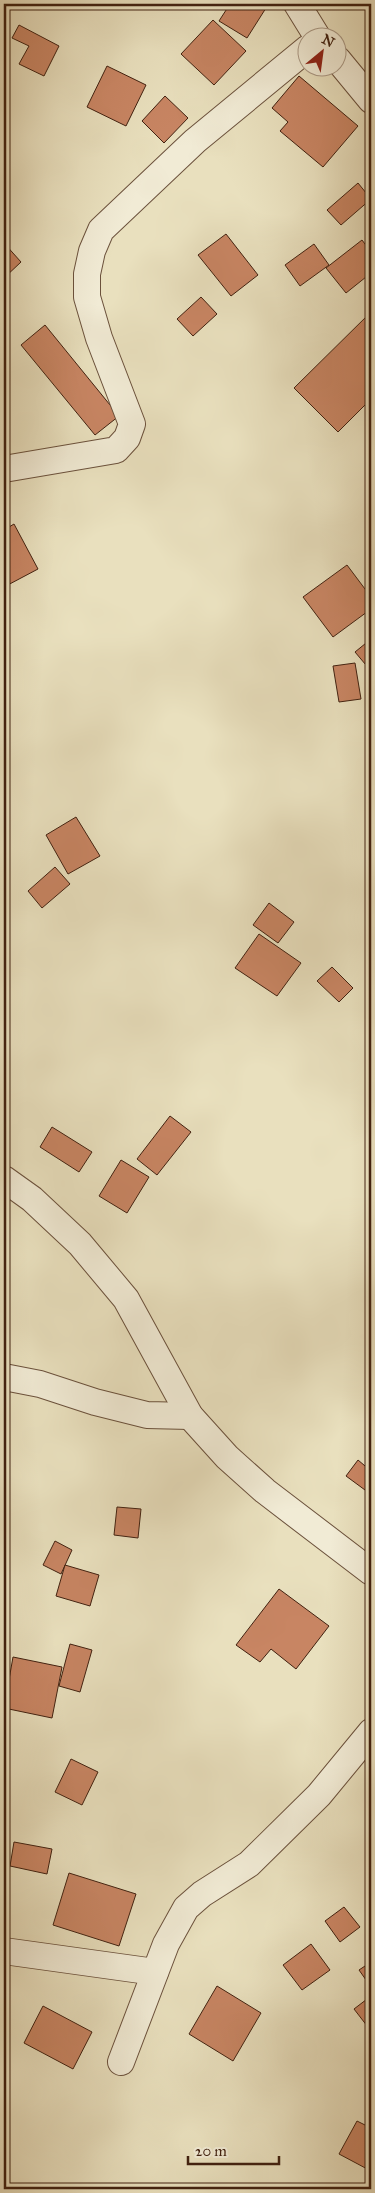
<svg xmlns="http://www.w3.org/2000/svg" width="375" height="2193" font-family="'IM FELL Great Primer',serif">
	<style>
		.building { fill: #c88563; stroke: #412110 }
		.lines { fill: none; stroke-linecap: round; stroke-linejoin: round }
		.minor-casing { stroke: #6b513c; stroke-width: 28 }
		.minor { stroke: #f1ebd5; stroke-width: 26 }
	</style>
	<rect width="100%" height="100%" fill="#e9e0be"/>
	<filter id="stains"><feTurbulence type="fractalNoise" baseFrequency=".004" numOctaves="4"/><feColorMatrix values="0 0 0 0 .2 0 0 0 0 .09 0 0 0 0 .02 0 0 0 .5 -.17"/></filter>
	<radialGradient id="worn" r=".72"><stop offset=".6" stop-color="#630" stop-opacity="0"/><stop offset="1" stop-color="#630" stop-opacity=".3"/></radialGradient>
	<g class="building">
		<polygon points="230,4 260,4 266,8 247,38 219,21"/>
		<polygon points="213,20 246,51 214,85 181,54"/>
		<polygon points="19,25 59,46 44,76 19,64 29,46 12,38"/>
		<polygon points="107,66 146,85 126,126 87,107"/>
		<polygon points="299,76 358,126 323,167 280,131 288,122 272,108"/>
		<polygon points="165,96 188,118 164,143 142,121"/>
		<polygon points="358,183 371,199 341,225 327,210"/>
		<polygon points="226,234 258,275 231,296 198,255"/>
		<polygon points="362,240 371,252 371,273 346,293 326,268"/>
		<polygon points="4,243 21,262 4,278"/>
		<polygon points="314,244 329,265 300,286 285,265"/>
		<polygon points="201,297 217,314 193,336 177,319"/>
		<polygon points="371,312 371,399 338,432 294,388"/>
		<polygon points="45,325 119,416 95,435 21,345"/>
		<polygon points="14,524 38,569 4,587 4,530"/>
		<polygon points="347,565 371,597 371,609 333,637 303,597"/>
		<polygon points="371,639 371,671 355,652"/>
		<polygon points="355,663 361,699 339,702 333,666"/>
		<polygon points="76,817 100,856 68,874 46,835"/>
		<polygon points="55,867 70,884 42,908 28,891"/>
		<polygon points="269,903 294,922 278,943 253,925"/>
		<polygon points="259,934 301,963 277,996 235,968"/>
		<polygon points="332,967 353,988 339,1002 317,981"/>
		<polygon points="170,1116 191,1132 157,1175 137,1159"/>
		<polygon points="52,1127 92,1152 79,1172 40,1147"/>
		<polygon points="121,1160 149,1177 127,1213 99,1196"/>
		<polygon points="358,1460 371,1471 371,1482 365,1490 346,1476"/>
		<polygon points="117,1507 141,1509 138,1538 114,1535"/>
		<polygon points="55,1541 72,1550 61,1574 43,1565"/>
		<polygon points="65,1565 99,1575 90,1606 56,1596"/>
		<polygon points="279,1589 329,1626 296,1669 271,1649 260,1662 236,1645"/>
		<polygon points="70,1644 92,1650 80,1692 59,1686"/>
		<polygon points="13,1657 62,1667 52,1718 4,1708"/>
		<polygon points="71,1759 98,1772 82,1805 55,1792"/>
		<polygon points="14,1842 52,1849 47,1874 10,1866"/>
		<polygon points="69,1873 136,1894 119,1946 53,1925"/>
		<polygon points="344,1907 360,1927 340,1942 325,1921"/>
		<polygon points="311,1944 330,1970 302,1990 283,1965"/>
		<polygon points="371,1962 371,1987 359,1970"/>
		<polygon points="217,1986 261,2013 233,2061 189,2034"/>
		<polygon points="371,1996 371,2031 354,2009"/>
		<polygon points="43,2006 92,2032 73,2069 24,2043"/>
		<polygon points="357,2121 371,2128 371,2171 339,2154"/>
	</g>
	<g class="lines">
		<g class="minor-casing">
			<g id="minor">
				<polyline points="297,4 318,38"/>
				<polyline points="338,60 371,100"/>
				<polyline points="4,469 116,450 127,438 132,424 99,338 87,297 87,274 92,251 101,230 195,141 308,48"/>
				<polyline points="4,1179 32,1199 80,1244 126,1299 190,1416 227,1457 265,1491 371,1572"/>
				<polyline points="4,1377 40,1384 95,1402 147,1415 190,1416"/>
				<polyline points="4,1951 155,1972"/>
				<polyline points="121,2062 166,1944 186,1908 202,1894 249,1864 319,1795 371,1732"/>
			</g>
		</g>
		<use href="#minor" class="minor"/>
	</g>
	<rect width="375" height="2193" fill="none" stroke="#e9e0be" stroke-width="20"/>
	<rect x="5" y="5" width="365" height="2183" fill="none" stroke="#412110" stroke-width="2.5"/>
	<rect x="10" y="10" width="355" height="2173" fill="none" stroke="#412110"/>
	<g transform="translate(322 52) rotate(29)"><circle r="24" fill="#f1ebd5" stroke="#ab9a86"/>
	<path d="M0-4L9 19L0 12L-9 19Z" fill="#8f2418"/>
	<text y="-8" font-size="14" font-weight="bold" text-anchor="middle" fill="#412110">N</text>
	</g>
	<path d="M188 2156v8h91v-8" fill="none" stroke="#412110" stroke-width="2.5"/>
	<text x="195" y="2156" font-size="15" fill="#412110" stroke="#f1ebd5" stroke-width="4" paint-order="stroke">20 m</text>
	<rect width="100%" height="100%" filter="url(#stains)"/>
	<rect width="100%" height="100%" fill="url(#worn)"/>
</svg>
